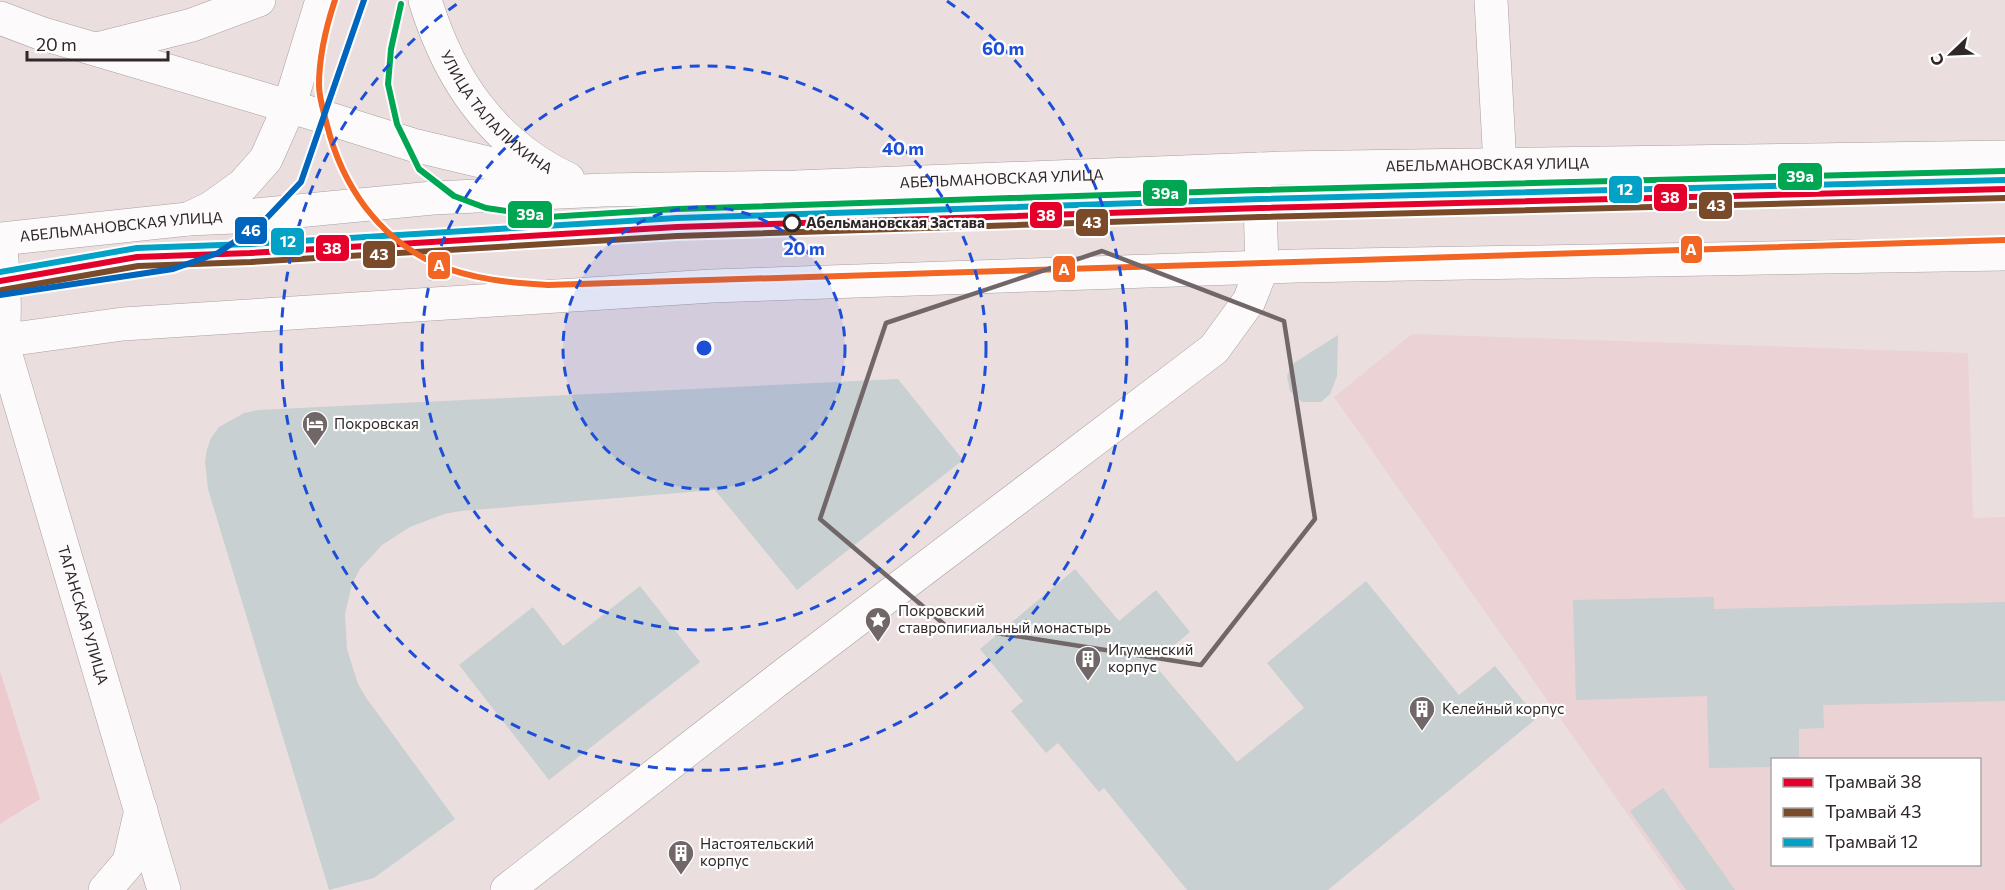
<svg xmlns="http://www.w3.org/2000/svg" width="2005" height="890" font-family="Commissioner,sans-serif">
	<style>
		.built { fill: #ead2d5; fill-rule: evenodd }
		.green { fill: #edcacd }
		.building { fill: #c8d0d1 }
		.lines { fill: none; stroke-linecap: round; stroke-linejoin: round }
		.minor-casing { stroke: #a99fa0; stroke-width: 34 }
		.major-casing { stroke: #a99fa0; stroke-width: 34 }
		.minor { stroke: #fcfafa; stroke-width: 33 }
		.major { stroke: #fcfafa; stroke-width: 33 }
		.tram-1-casing { stroke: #fff; stroke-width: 10 }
		.tram-2-casing { stroke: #fff; stroke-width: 10 }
		.tram-3-casing { stroke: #fff; stroke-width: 10 }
		.tram-4-casing { stroke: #fff; stroke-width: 10 }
		.tram-5-casing { stroke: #fff; stroke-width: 10 }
		.tram-6-casing { stroke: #fff; stroke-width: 10 }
		.tram-1 { stroke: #e4002b; stroke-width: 6 }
		.tram-2 { stroke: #7a4b2a; stroke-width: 6 }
		.tram-3 { stroke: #02a2c6; stroke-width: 6 }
		.tram-4 { stroke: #f26522; stroke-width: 6 }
		.tram-5 { stroke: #00a651; stroke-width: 6 }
		.tram-6 { stroke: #0065bd; stroke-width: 6 }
		.marked { fill: none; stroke: #716768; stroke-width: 4.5; stroke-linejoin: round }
		.ring { fill: none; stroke: #1d4ed8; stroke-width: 3; stroke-dasharray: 10 8 }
		.stop-dot { fill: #fff; stroke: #302728; stroke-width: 3 }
		.labels { text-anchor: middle; stroke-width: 4.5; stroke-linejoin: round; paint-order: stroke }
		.street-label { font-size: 15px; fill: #302728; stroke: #fff }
		.stop-label { font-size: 15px; font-weight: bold; fill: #302728; stroke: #fff; text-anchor: start }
		.poi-label { font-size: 15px; fill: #302728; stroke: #fff; text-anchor: start }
		.centre { fill: #1d4ed8; stroke: #fff; stroke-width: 3 }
		.ring-label { font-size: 18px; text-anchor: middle; font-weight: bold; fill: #1d4ed8; stroke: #fff; stroke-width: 4.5; stroke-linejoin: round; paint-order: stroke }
		.line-badge { stroke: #fff; stroke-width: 2 }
		.badge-label { font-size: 16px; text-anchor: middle; font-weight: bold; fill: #fff }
	</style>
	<rect width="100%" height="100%" fill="#ebdedf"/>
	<path class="built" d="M1412,334L1968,353L1973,518L2005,517V890H1681L1334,397ZM1772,760H1980V864H1772Z"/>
	<polygon class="green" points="0,671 40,799 0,824"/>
	<g class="building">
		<polygon points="1338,335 1337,376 1330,394 1321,402 1302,402 1290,391 1287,376 1290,369 1294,363"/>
		<polygon points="898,379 963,460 797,590 715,490 461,511 444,514 410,527 382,545 360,569 352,584 345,614 347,649 358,684 367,699 455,819 374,878 329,890 208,489 205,461 207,449 211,438 219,427 244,413 258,410"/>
		<polygon points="1075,569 1119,621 1156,590 1190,632 1153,663 1237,762 1304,708 1267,663 1366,581 1459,695 1495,666 1537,718 1328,890 1187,890 1104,788 1099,792 1058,743 1046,753 1011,711 1023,701 980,649"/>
		<polygon points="640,586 700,662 549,780 459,665 533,607 563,646"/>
		<polygon points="1714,597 1714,609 2005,602 2005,701 1823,705 1824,728 1799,729 1799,759 1773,759 1773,767 1709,768 1707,696 1576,700 1573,600"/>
		<polygon points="1663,788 1735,890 1686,890 1630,811"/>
	</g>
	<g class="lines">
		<g class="minor-casing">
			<g id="minor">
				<path id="s1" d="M425,0C449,79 492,143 568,179"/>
				<polyline points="1491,0 1500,165"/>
				<polyline points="97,49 192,25 259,0"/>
				<polyline points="188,219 211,208 243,185 266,159 289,107 322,0"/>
				<polyline points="105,890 129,862 141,810"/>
				<polyline points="507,890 784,675 1214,349 1249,301 1262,268 1259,169"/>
			</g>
		</g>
		<g class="major-casing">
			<g id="major">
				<polyline points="0,18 40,33 311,113 413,145 564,181"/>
				<path id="s2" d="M0,239L188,219L235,217L433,198L604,190L796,187L1282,168L2005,157"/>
				<path d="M0,241C4,275 6,307 3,340"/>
				<path id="s3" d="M0,335L164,890"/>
				<polyline points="0,341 123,324 712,286 1296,266 2005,254"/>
			</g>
		</g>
		<use href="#minor" class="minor"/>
		<use href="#major" class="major"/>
		<g class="tram-1-casing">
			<polyline id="tram-1" points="0,281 137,257 250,253 677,227 1260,208 2005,189"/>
		</g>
		<g class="tram-2-casing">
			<polyline id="tram-2" points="2,290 138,266 251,262 677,236 1260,217 2005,198"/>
		</g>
		<g class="tram-3-casing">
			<polyline id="tram-3" points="0,272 137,248 250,244 677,218 1260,199 2005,180"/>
		</g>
		<g class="tram-4-casing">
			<path id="tram-4" d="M335,0C326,27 319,57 319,85C319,98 324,113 327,125C342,185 378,238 436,264C470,279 511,283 548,285L2005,240"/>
		</g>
		<g class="tram-5-casing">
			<polyline id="tram-5" points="401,4 391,49 388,84 397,124 419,169 454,196 486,208 548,217 676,209 1259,190 2005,171"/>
		</g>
		<g class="tram-6-casing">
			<polyline id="tram-6" points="0,295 173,269 218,253 262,223 301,182 364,0"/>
		</g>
		<use href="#tram-1" class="tram-1"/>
		<use href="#tram-2" class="tram-2"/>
		<use href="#tram-3" class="tram-3"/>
		<use href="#tram-4" class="tram-4"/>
		<use href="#tram-5" class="tram-5"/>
		<use href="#tram-6" class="tram-6"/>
	</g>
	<path class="marked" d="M1102,251L1284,321L1315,519L1201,665L945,625L820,519L886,323Z"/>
	<circle cx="704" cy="348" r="141" fill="#1d4ed8" fill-opacity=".12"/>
	<g class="ring">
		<circle cx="704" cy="348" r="141"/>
		<circle cx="704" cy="348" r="282"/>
		<path d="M947 1A423 423 0 1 1 461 1"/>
	</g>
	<defs>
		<g id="hotel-pin" transform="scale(1.35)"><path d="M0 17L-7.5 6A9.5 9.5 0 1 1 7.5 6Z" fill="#716768" stroke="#fff"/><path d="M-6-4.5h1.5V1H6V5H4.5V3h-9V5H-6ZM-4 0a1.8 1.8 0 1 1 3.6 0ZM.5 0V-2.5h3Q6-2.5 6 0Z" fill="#fff"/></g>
		<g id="sight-pin" transform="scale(1.35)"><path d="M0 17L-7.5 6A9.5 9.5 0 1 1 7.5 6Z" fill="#716768" stroke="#fff"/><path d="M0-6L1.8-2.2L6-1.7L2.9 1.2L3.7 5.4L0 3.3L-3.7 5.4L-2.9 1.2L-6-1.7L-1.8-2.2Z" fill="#fff"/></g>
		<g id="building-pin" transform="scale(1.35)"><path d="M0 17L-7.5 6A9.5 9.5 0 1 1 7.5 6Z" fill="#716768" stroke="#fff"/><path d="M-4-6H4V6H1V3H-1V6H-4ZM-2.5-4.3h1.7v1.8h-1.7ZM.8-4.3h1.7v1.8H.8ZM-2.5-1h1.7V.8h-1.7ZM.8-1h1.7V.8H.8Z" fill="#fff"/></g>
	</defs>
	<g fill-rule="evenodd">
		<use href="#hotel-pin" x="315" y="424"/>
		<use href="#sight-pin" x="878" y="620"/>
		<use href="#building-pin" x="1088" y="659"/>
		<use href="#building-pin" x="1422" y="709"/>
		<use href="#building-pin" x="681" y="853"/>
	</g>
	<circle class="stop-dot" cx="792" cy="223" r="8"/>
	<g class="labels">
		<g class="street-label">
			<text dy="5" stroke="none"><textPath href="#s1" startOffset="136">УЛИЦА ТАЛАЛИХИНА</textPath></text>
			<text dy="5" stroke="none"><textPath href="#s2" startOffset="1490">АБЕЛЬМАНОВСКАЯ УЛИЦА</textPath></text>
			<text dy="5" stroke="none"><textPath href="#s2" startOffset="1004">АБЕЛЬМАНОВСКАЯ УЛИЦА</textPath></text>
			<text dy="5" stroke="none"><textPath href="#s2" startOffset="122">АБЕЛЬМАНОВСКАЯ УЛИЦА</textPath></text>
			<text dy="5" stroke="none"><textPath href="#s3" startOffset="292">ТАГАНСКАЯ УЛИЦА</textPath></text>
		</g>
		<g class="stop-label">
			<text x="806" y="228">Абельмановская Застава</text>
		</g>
		<g class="poi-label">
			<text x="334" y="429">Покровская</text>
			<text x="898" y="616">Покровский<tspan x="898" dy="17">ставропигиальный монастырь</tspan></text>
			<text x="1108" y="655">Игуменский<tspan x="1108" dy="17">корпус</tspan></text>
			<text x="1442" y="714">Келейный корпус</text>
			<text x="700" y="849">Настоятельский<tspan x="700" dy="17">корпус</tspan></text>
		</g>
	</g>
	<circle cx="704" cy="348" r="9" class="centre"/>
	<g class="ring-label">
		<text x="1003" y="55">60 m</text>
		<text x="903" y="155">40 m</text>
		<text x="804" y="255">20 m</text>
	</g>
	<g class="line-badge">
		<rect x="1777" y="162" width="46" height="29" rx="6" fill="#00a651"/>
		<rect x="1608" y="175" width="35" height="29" rx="6" fill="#02a2c6"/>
		<rect x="1142" y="179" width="46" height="28" rx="6" fill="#00a651"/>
		<rect x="1653" y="183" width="35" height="29" rx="6" fill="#e4002b"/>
		<rect x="1698" y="191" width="35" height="29" rx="6" fill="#7a4b2a"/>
		<rect x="507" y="200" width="46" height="29" rx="6" fill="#00a651"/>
		<rect x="1029" y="201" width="34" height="28" rx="6" fill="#e4002b"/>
		<rect x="1075" y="208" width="34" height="29" rx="6" fill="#7a4b2a"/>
		<rect x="234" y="216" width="34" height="29" rx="6" fill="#0065bd"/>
		<rect x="270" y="227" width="35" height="29" rx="6" fill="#02a2c6"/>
		<rect x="315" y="234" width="35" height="28" rx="6" fill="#e4002b"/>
		<rect x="1680" y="235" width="23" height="29" rx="6" fill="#f26522"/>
		<rect x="362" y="240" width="34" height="29" rx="6" fill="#7a4b2a"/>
		<rect x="427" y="251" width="24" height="29" rx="6" fill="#f26522"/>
		<rect x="1052" y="255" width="24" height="28" rx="6" fill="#f26522"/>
	</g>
	<g class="badge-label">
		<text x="1800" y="182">39а</text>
		<text x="1625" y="195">12</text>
		<text x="1165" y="199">39а</text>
		<text x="1670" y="203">38</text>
		<text x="1716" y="211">43</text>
		<text x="530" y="220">39а</text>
		<text x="1046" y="221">38</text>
		<text x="1092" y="228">43</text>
		<text x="251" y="236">46</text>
		<text x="288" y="247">12</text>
		<text x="332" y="254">38</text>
		<text x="1691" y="255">А</text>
		<text x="379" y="260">43</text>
		<text x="439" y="271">А</text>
		<text x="1064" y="275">А</text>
	</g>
	<rect x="1771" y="758" width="210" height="108" fill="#ffffff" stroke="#aca9a9" stroke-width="1.5"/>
	<rect x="1783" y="778" width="30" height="9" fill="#e4002b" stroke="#aca9a9" stroke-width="1.5"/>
	<text x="1825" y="788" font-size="18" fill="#302728">Трамвай 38</text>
	<rect x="1783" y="808" width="30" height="9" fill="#7a4b2a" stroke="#aca9a9" stroke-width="1.5"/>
	<text x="1825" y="818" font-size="18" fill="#302728">Трамвай 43</text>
	<rect x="1783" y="838" width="30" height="9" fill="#02a2c6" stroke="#aca9a9" stroke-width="1.5"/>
	<text x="1825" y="848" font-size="18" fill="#302728">Трамвай 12</text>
	<g transform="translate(1951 54) rotate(247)" stroke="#ffffff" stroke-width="4.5" paint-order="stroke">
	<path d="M0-4.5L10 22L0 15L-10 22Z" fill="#302728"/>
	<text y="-9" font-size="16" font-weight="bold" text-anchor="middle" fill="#302728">С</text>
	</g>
	<path d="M27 51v9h141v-9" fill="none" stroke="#302728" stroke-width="3"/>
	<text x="36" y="51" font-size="18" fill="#302728" stroke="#ffffff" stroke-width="4.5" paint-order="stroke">20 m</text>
</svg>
